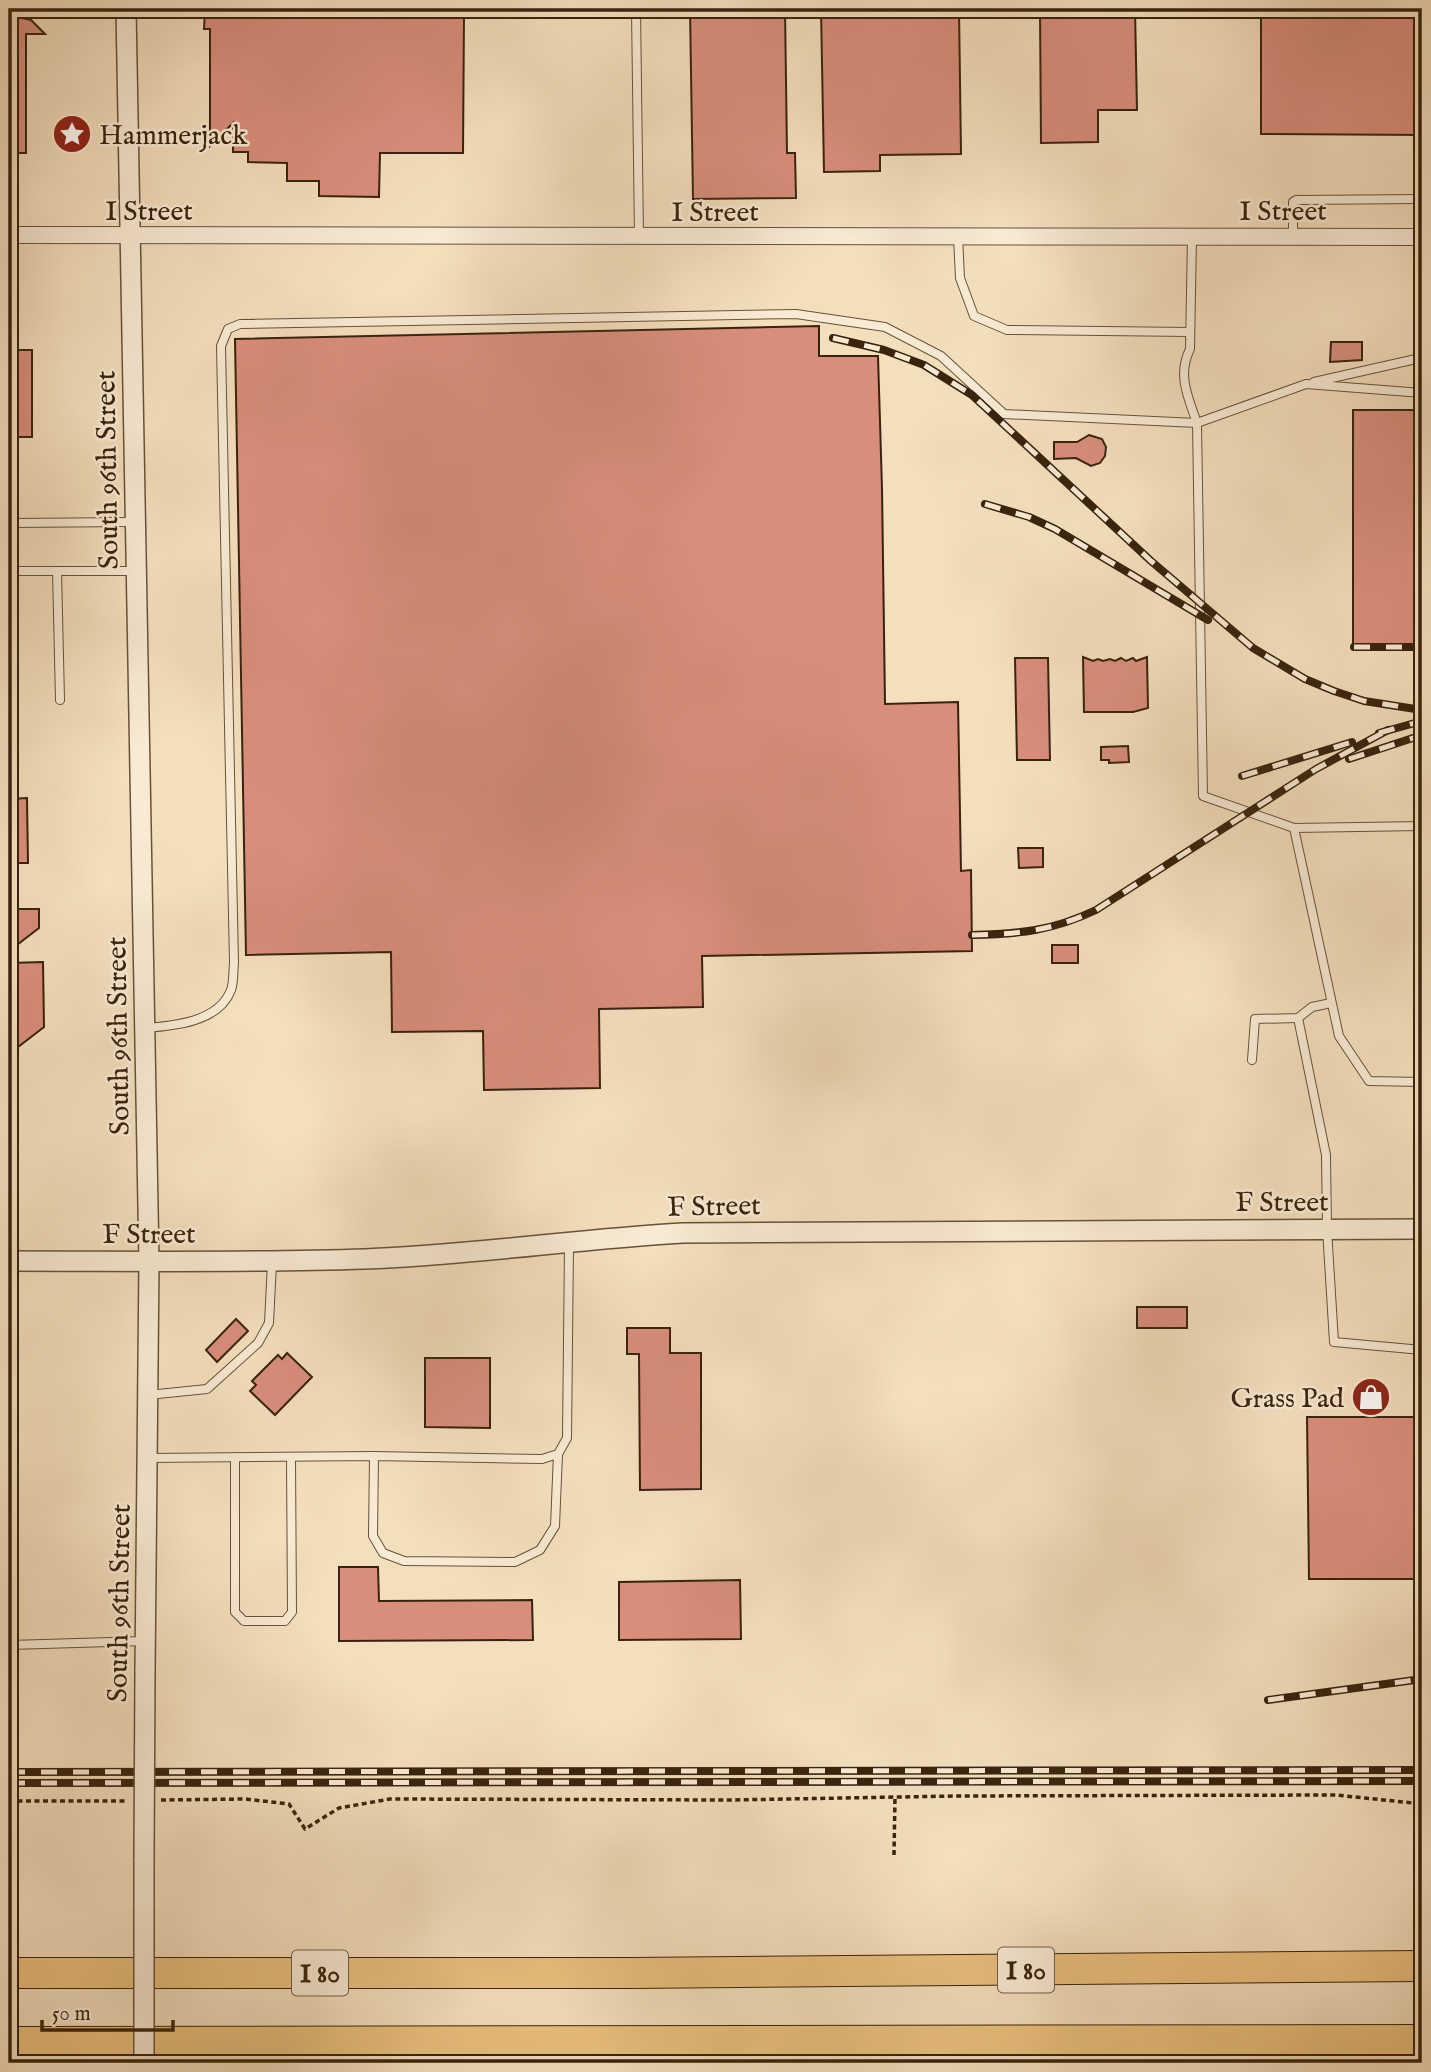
<svg xmlns="http://www.w3.org/2000/svg" width="1431" height="2072" font-family="'IM FELL English',serif">
	<style>
		.building { fill: #d98e7c; stroke: #38230c; stroke-width: 2 }
		.lines { fill: none; stroke-linecap: round; stroke-linejoin: round }
		.service-casing { stroke: #675238; stroke-width: 10 }
		.minor-casing { stroke: #675238; stroke-width: 18 }
		.tertiary-casing { stroke: #675238; stroke-width: 22 }
		.motorway-casing { stroke: #38230c; stroke-width: 32 }
		.path { stroke: #38230c; stroke-width: 3.5; stroke-dasharray: 5 3.5; stroke-linecap: butt }
		.service { stroke: #f8ead4; stroke-width: 8 }
		.minor { stroke: #f8ead4; stroke-width: 16 }
		.tertiary { stroke: #f8ead4; stroke-width: 19 }
		.motorway { stroke: #eac07e; stroke-width: 30 }
		.rail-casing { stroke: #38230c; stroke-width: 8 }
		.rail { stroke: #f8ead4; stroke-width: 5; stroke-dasharray: 16; stroke-linecap: butt }
		.tertiary-bridge-casing { stroke: #675238; stroke-width: 22; stroke-linecap: butt }
		.tertiary-bridge { stroke: #f8ead4; stroke-width: 19 }
		.labels { text-anchor: middle; stroke-width: 5; stroke-linejoin: round; paint-order: stroke }
		.shield { fill: #f8ead4; stroke: #725f48; stroke-width: 2 }
		.shield-label { font-size: 26px; font-weight: bold; fill: #38230c }
		.poi-label { font-size: 28px; fill: #38230c; stroke: #f8ead4; text-anchor: start }
		.street-label { font-size: 28px; fill: #38230c; stroke: #f8ead4 }
	</style>
	<rect width="100%" height="100%" fill="#f4dfbd"/>
	<filter id="stains"><feTurbulence type="fractalNoise" baseFrequency=".00286" numOctaves="4"/><feColorMatrix values="0 0 0 0 .2 0 0 0 0 .09 0 0 0 0 .02 0 0 0 .5 -.17"/></filter>
	<radialGradient id="worn" r=".72"><stop offset=".6" stop-color="#630" stop-opacity="0"/><stop offset="1" stop-color="#630" stop-opacity=".3"/></radialGradient>
	<g class="building">
		<polygon points="690,9 785,9 787,153 795,153 796,198 693,199"/>
		<polygon points="821,9 959,9 961,154 880,155 880,171 824,172"/>
		<polygon points="1040,9 1135,9 1137,110 1098,110 1098,142 1041,143"/>
		<polygon points="1261,9 1422,9 1422,135 1261,134"/>
		<polygon points="205,11 231,11 231,16 260,16 260,13 464,14 463,153 380,153 379,197 319,196 319,181 287,181 287,163 248,162 248,152 233,152 233,123 210,146 210,29 204,29"/>
		<polygon points="9,15 31,20 45,34 26,34 26,153 9,153"/>
		<polygon points="819,326 819,356 878,356 882,488 885,704 958,702 961,871 971,870 972,951 702,956 703,1007 599,1009 600,1088 484,1090 483,1031 392,1032 391,952 246,955 235,339"/>
		<polygon points="1331,342 1362,342 1362,360 1330,362"/>
		<rect x="9" y="350" width="23" height="87"/>
		<rect x="1353" y="410" width="69" height="234"/>
		<polygon points="1089,435 1102,439 1106,447 1105,456 1100,463 1091,466 1076,458 1054,459 1054,442 1077,442"/>
		<polygon points="1083,657 1093,661 1098,659 1103,661 1110,659 1115,661 1121,658 1126,661 1133,658 1136,661 1147,657 1148,708 1133,712 1084,712"/>
		<polygon points="1015,658 1048,658 1050,760 1017,760"/>
		<polygon points="1128,746 1129,762 1109,763 1109,760 1101,760 1101,747"/>
		<polygon points="27,798 28,863 9,863 9,799"/>
		<polygon points="1018,848 1043,848 1043,867 1019,868"/>
		<polygon points="9,909 39,909 39,928 9,951"/>
		<rect x="1052" y="945" width="26" height="18"/>
		<polygon points="43,962 44,1027 9,1054 9,963"/>
		<rect x="1137" y="1307" width="50" height="21"/>
		<polygon points="236,1319 248,1331 217,1362 206,1350"/>
		<polygon points="627,1328 670,1328 670,1353 701,1353 701,1489 640,1490 639,1354 627,1354"/>
		<polygon points="287,1353 312,1377 275,1415 250,1391 256,1385 252,1381 278,1355 282,1359"/>
		<polygon points="425,1358 490,1358 490,1428 425,1427"/>
		<polygon points="1307,1417 1422,1417 1422,1579 1309,1579"/>
		<polygon points="339,1567 378,1567 379,1601 532,1600 533,1640 339,1641"/>
		<polygon points="740,1580 741,1639 619,1640 619,1582"/>
	</g>
	<g class="lines">
		<g class="service-casing">
			<g id="service">
				<polyline points="636,9 639,237"/>
				<path d="M1192,236L1190,349C1177,375 1188,397 1197,423L1203,796L1294,828L1422,826"/>
				<polyline points="1293,236 1293,202 1296,200 1422,199"/>
				<polyline points="958,237 960,278 974,316 1007,330 1190,332"/>
				<polyline points="1314,382 1416,359 1422,353"/>
				<polyline points="9,523 135,522"/>
				<polyline points="9,571 136,571"/>
				<polyline points="57,571 60,700"/>
				<polyline points="1294,828 1339,1036 1369,1081 1422,1082"/>
				<polyline points="1298,1018 1326,1155 1327,1229 1334,1342 1422,1350"/>
				<path d="M145,1028C174,1026 219,1022 231,990C234,982 233,971 234,963L221,346L228,329L240,324L796,314L885,327L941,356L1004,414L1197,423L1306,384L1422,393"/>
				<polyline points="1252,1060 1255,1019 1298,1018 1312,1007 1331,1003"/>
				<polyline points="148,1395 207,1389 258,1343 269,1323 272,1263"/>
				<polyline points="374,1456 373,1536 383,1553 404,1561 515,1562 540,1550 555,1526 558,1454"/>
				<polyline points="235,1457 235,1612 244,1621 285,1621 292,1612 291,1457"/>
				<polyline points="148,1458 374,1456 542,1459 558,1454 567,1438 569,1244"/>
				<polyline points="9,1645 145,1641"/>
			</g>
		</g>
		<g class="minor-casing">
			<polyline id="minor" points="9,235 1422,237"/>
		</g>
		<g class="tertiary-casing">
			<g id="tertiary">
				<polyline points="126,9 149,1261 145,1671"/>
				<path d="M9,1261C127,1261 247,1263 365,1259C472,1255 577,1239 683,1233L1422,1229"/>
				<polyline points="144,1859 144,1906"/>
			</g>
		</g>
		<g class="motorway-casing">
			<g id="motorway">
				<polyline points="9,1973 631,1973 1422,1966"/>
				<polyline points="9,2042 1422,2040"/>
			</g>
		</g>
		<g class="path">
			<polyline points="161,1800 245,1799 289,1804 305,1829 339,1808 390,1799 731,1800 956,1796 1336,1795 1422,1804"/>
			<polyline points="9,1801 126,1801"/>
			<polyline points="894,1855 895,1797"/>
		</g>
		<use href="#service" class="service"/>
		<use href="#minor" class="minor"/>
		<use href="#tertiary" class="tertiary"/>
		<use href="#motorway" class="motorway"/>
		<g class="rail-casing">
			<g id="rail">
				<polyline points="833,338 884,350 924,365 972,395 1151,561 1253,648 1305,679 1334,691 1364,701 1422,710"/>
				<polyline points="985,504 1029,517 1055,529 1208,620"/>
				<polyline points="1354,647 1422,647"/>
				<polyline points="1379,733 1422,721"/>
				<polyline points="1349,759 1422,735"/>
				<polyline points="1242,776 1352,742"/>
				<path d="M972,935C1019,934 1052,931 1096,910L1316,769L1388,730"/>
				<polyline points="1268,1700 1422,1679"/>
				<polyline points="9,1772 1422,1770"/>
				<polyline points="9,1783 1422,1781"/>
			</g>
		</g>
		<use href="#rail" class="rail"/>
		<g class="tertiary-bridge-casing">
			<g id="tertiary-bridge">
				<polyline points="144,1859 145,1671"/>
				<polyline points="144,2063 144,1906"/>
			</g>
		</g>
		<use href="#tertiary-bridge" class="tertiary-bridge"/>
	</g>
	<defs>
		<g id="sight-disc" transform="scale(2.0125)"><circle r="9.5" fill="#8f2418" stroke="#f8ead4"/><path d="M0-6L1.8-2.2L6-1.7L2.9 1.2L3.7 5.4L0 3.3L-3.7 5.4L-2.9 1.2L-6-1.7L-1.8-2.2Z" fill="#fff"/></g>
		<g id="shop-disc" transform="scale(2.0125)"><circle r="9.5" fill="#8f2418" stroke="#f8ead4"/><path d="M-5-2.5h2.3a2.7 3.5 0 0 1 5.4 0H5L5.5 6h-11ZM-1.5-2.5h3a1.5 2.3 0 0 0-3 0Z" fill="#fff"/></g>
	</defs>
	<g fill-rule="evenodd">
		<use href="#sight-disc" x="72" y="134"/>
		<use href="#shop-disc" x="1371" y="1397"/>
	</g>
	<g class="labels">
		<g class="shield">
			<rect x="998" y="1947.5" width="56" height="45" rx="5"/>
			<rect x="292" y="1950.5" width="56" height="45" rx="5"/>
		</g>
		<g class="shield-label">
			<text x="1026" y="1979">I 80</text>
			<text x="320" y="1982">I 80</text>
		</g>
		<g class="poi-label">
			<text x="99" y="144">Hammerjack</text>
			<text x="1344" y="1407" text-anchor="end">Grass Pad</text>
		</g>
		<g class="street-label">
			<text x="149" y="220">I Street</text>
			<text x="1283" y="220">I Street</text>
			<text x="715" y="221">I Street</text>
			<text transform="translate(106 470) rotate(-91)" y="10">South 96th Street</text>
			<text transform="translate(117 1036) rotate(-91)" y="10">South 96th Street</text>
			<text x="1282" y="1211">F Street</text>
			<text transform="translate(714 1205) rotate(-1)" y="10">F Street</text>
			<text x="149" y="1243">F Street</text>
			<text transform="translate(118 1603) rotate(-89)" y="10">South 96th Street</text>
		</g>
	</g>
	<rect width="1431" height="2072" fill="none" stroke="#f4dfbd" stroke-width="35"/>
	<rect x="10" y="10" width="1410" height="2051" fill="none" stroke="#38230c" stroke-width="3.5"/>
	<rect x="18" y="18" width="1396" height="2037" fill="none" stroke="#38230c" stroke-width="2"/>
	<path d="M42 2020v10h131v-10" fill="none" stroke="#38230c" stroke-width="3.5"/>
	<text x="52" y="2020" font-size="21" fill="#38230c" stroke="#f8ead4" stroke-width="5" paint-order="stroke">50 m</text>
	<rect width="100%" height="100%" filter="url(#stains)"/>
	<rect width="100%" height="100%" fill="url(#worn)"/>
</svg>
